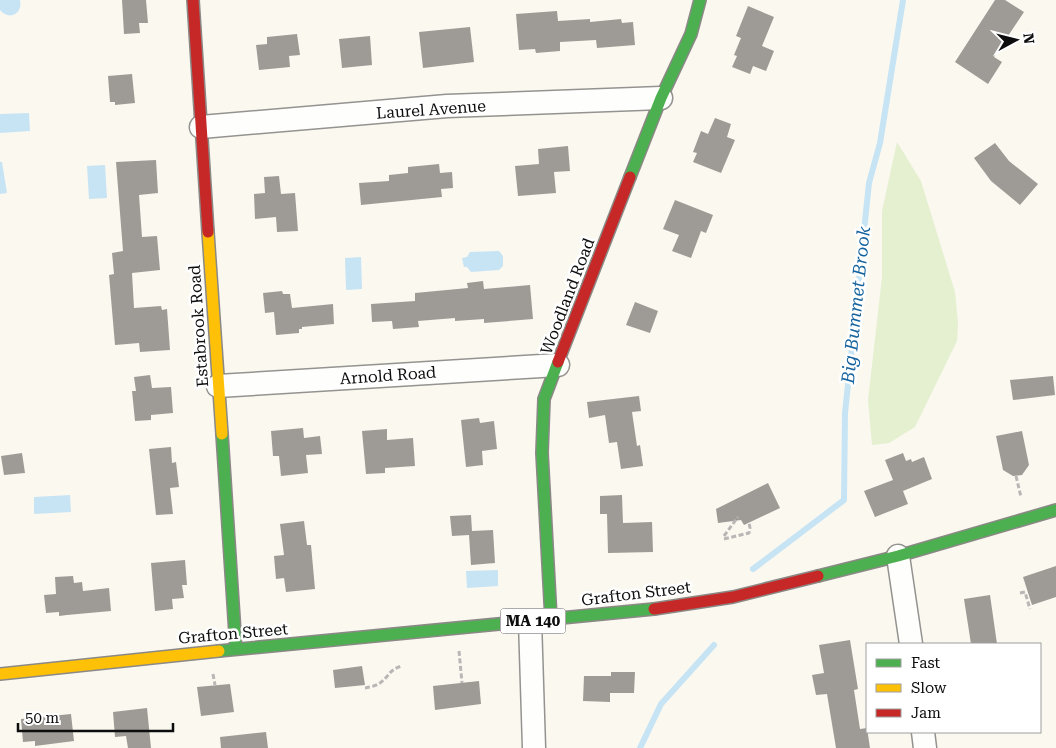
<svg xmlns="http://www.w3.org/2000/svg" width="1056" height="748" font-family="'Roboto Serif',serif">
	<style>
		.green { fill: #e4f0d0 }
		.water { fill: #c7e4f4 }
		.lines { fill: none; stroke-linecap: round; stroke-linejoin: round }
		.stream { stroke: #c7e4f4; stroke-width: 6 }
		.building { fill: #9e9b96 }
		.street-casing { stroke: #94938f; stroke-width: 25 }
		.fast-casing { stroke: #8b8986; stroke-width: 14 }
		.slow-casing { stroke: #8b8986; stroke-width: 14 }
		.jam-casing { stroke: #8b8986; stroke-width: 14 }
		.path { stroke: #b8b7b6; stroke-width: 3; stroke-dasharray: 5 2.5; stroke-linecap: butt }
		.street { stroke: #fefefd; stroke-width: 22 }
		.fast { stroke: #4caf50; stroke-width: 11 }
		.slow { stroke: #ffc107; stroke-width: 11 }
		.jam { stroke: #c62828; stroke-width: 11 }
		.labels { text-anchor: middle; stroke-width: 5; stroke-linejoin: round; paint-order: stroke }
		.shield { fill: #fff; stroke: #565656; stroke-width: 1 }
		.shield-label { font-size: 15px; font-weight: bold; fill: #0d0d0d }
		.street-label { font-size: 16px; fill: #0d0d0d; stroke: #fff }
		.water-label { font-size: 18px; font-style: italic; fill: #16639e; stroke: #fff }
	</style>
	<rect width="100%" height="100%" fill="#fbf8f0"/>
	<polygon class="green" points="897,142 921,181 955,292 958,323 957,341 915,427 889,443 872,445 868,400 882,277 882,211"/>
	<g class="water">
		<path d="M0,0H20C23,14 9,21 0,10Z"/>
		<polygon points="29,113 30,131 0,133 0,114"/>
		<polygon points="0,162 2,162 7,193 0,194"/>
		<polygon points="105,165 107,198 89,199 87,166"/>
		<polygon points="499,251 503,256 503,266 499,270 471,272 467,267 464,267 462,258 467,257 470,252"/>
		<polygon points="361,257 362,289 346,290 345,258"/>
		<polygon points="70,495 71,512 34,514 34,497"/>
		<polygon points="498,570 498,586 467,588 466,571"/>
	</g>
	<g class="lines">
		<g class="stream">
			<polyline points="753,569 844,500 845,413 869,183 880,143 903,0"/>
			<polyline points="640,748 661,704 714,645"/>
		</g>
	</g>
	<g class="building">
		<polygon points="122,0 146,0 148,23 139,23 140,33 124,34"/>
		<polygon points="995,0 1005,0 1024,12 994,57 1002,62 988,84 955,62"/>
		<polygon points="748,6 774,17 762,46 774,51 766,71 753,66 750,74 732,67 737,56 734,55 741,38 736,36"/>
		<polygon points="557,11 558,21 590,19 590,22 621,19 622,23 633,22 635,45 597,48 596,40 560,42 560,51 536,53 535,49 519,50 516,14"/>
		<polygon points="470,27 474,62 423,68 419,32"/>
		<polygon points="297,34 300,55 289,56 290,67 259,70 256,45 267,44 267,37"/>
		<polygon points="370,36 372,65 342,68 339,39"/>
		<polygon points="132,74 135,103 115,105 115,102 110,102 108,76"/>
		<polygon points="715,118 731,124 727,137 735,140 721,173 693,162 697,153 693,152 701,131 708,134"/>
		<polygon points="995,143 1009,161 1038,184 1020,205 991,181 974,158"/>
		<polygon points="568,146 570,171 554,172 556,193 518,196 515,166 539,164 538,149"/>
		<polygon points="156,160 158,193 139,195 142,237 157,236 160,270 132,273 134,308 161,306 162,310 167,309 170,350 140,352 139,343 115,345 109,275 114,274 112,253 123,251 116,162"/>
		<polygon points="439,164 440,173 452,172 453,188 441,189 442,197 361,205 359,183 389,181 389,175 408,173 408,167"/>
		<polygon points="279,176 281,194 295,193 298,231 277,232 276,217 255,219 254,194 265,193 264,177"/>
		<polygon points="675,200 713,215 706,233 701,231 691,258 672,251 679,235 663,229"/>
		<polygon points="483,281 484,289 530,285 533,319 484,323 484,319 455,321 455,318 418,321 419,327 393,329 392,321 372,322 371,304 415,301 415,293 468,288 467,283"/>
		<polygon points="282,291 283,294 290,294 292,308 333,304 334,324 302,327 302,329 299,329 299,333 276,335 274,312 265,313 263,293"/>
		<polygon points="635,302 658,311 650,333 626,325"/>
		<polygon points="150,375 152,388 171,387 173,413 151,415 151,420 135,421 132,391 136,391 134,377"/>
		<polygon points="1053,376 1055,395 1013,400 1010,380"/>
		<polygon points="639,396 641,411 632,412 637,446 640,445 643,466 621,469 617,442 609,443 605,415 589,418 587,402"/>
		<polygon points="479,418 480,423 494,421 497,449 482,451 483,465 466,467 461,420"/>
		<polygon points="303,428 304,438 320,436 322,454 306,455 308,473 281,476 279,456 273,456 271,431"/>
		<polygon points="387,429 387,440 413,438 415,466 385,468 385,473 366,474 362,431"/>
		<polygon points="1022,431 1029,465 1022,475 1013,476 1003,470 996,436"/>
		<polygon points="171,447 172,463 176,462 179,487 170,488 173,514 156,515 149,449"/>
		<polygon points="22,453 25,473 4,475 1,456"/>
		<polygon points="903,453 906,461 911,459 912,462 924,457 932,479 903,491 908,504 875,517 864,491 893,480 885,460"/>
		<polygon points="768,483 780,508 744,525 741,520 718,523 716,509"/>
		<polygon points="622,495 623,523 652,522 653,552 608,553 607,514 600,514 600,496"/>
		<polygon points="471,515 472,531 493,530 495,563 471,565 469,535 452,536 450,516"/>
		<polygon points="304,521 307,545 311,545 315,589 286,592 284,578 276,579 274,556 284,555 280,524"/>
		<polygon points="185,560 187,585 182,585 184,598 172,599 173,609 155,611 151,563"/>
		<polygon points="1056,566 1056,597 1032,605 1023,577"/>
		<polygon points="73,576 74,583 82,582 83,591 109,588 111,611 67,615 59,616 59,612 46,613 44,595 56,594 55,577"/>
		<polygon points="990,595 997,644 971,644 964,599"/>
		<polygon points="850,640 858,689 854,690 860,729 867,728 870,748 836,748 827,694 816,695 812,675 824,673 819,645"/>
		<polygon points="362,666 365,685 335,688 333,670"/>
		<polygon points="611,672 635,672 634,693 610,693 610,702 583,701 584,676 611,676"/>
		<polygon points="479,681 481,704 435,710 433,686"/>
		<polygon points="230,684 234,712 201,716 197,687"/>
		<polygon points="147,708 151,748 128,748 126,736 115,737 113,712"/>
		<polygon points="71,714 74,741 35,746 35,741 23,742 21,719"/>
		<polygon points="266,732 268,748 221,748 220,737"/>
	</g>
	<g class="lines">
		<g class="street-casing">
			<g id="street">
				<polyline points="201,127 447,106 661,98"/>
				<polyline points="218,386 558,365"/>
				<polyline points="898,556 911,644"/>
				<polyline points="530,621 534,748"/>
				<polyline points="923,732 925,748"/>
			</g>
		</g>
		<g class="fast-casing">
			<g id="fast">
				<polyline points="630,177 661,98 691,34 700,0"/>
				<polyline points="222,434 236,649"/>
				<polyline points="818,576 898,556 1056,510"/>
				<polyline points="551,619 542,453 544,399 558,362"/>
				<polyline points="219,651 654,609"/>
			</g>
		</g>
		<g class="slow-casing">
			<g id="slow">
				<polyline points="208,232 222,434"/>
				<polyline points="0,674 219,651"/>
			</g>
		</g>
		<g class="jam-casing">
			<g id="jam">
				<polyline points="193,0 208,232"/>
				<polyline points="558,362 630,177"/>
				<polyline points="654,609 733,597 818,576"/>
			</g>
		</g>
		<g class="path">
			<polyline points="1016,476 1021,497"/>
			<polyline points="724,536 738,517"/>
			<polyline points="724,539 749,533 750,528 749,523"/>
			<polyline points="1020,593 1025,592 1030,609"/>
			<polyline points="459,651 462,683"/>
			<polyline points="213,674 215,685"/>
			<path d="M365,688C370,687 376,686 380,683C390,676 388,670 402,666"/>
		</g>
		<use href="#street" class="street"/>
		<use href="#fast" class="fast"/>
		<use href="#slow" class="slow"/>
		<use href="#jam" class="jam"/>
	</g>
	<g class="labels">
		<rect class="shield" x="500.5" y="608.5" width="65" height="25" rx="4"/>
		<g class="shield-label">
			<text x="533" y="626">MA 140</text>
		</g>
		<g class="street-label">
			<text transform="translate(431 109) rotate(-4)" y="6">Laurel Avenue</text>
			<text transform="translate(567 296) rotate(-69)" y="6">Woodland Road</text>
			<text transform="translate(198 326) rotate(-94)" y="6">Estabrook Road</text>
			<text transform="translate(388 375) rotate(-4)" y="6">Arnold Road</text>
			<text transform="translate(636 593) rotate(-7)" y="6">Grafton Street</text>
			<text transform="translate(233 633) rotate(-5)" y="6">Grafton Street</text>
		</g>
		<g class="water-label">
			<text transform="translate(856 305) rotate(-84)" y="6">Big Bummet Brook</text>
		</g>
	</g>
	<rect x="866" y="643" width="175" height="90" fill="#ffffff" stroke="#9e9e9e"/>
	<rect x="876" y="659" width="25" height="8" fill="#4caf50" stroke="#9e9e9e"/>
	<text x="911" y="668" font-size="15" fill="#0d0d0d">Fast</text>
	<rect x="876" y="684" width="25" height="8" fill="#ffc107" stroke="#9e9e9e"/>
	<text x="911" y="693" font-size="15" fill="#0d0d0d">Slow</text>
	<rect x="876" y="709" width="25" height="8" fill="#c62828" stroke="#9e9e9e"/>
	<text x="911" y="718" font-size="15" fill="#0d0d0d">Jam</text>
	<g transform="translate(1016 40) rotate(83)" stroke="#ffffff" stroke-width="4" paint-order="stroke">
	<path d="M0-4L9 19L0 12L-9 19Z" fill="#0d0d0d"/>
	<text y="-8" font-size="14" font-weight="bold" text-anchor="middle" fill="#0d0d0d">N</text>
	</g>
	<path d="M18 723v8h155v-8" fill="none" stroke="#0d0d0d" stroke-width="2.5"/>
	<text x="25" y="723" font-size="15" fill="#0d0d0d" stroke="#ffffff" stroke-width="4" paint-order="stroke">50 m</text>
</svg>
